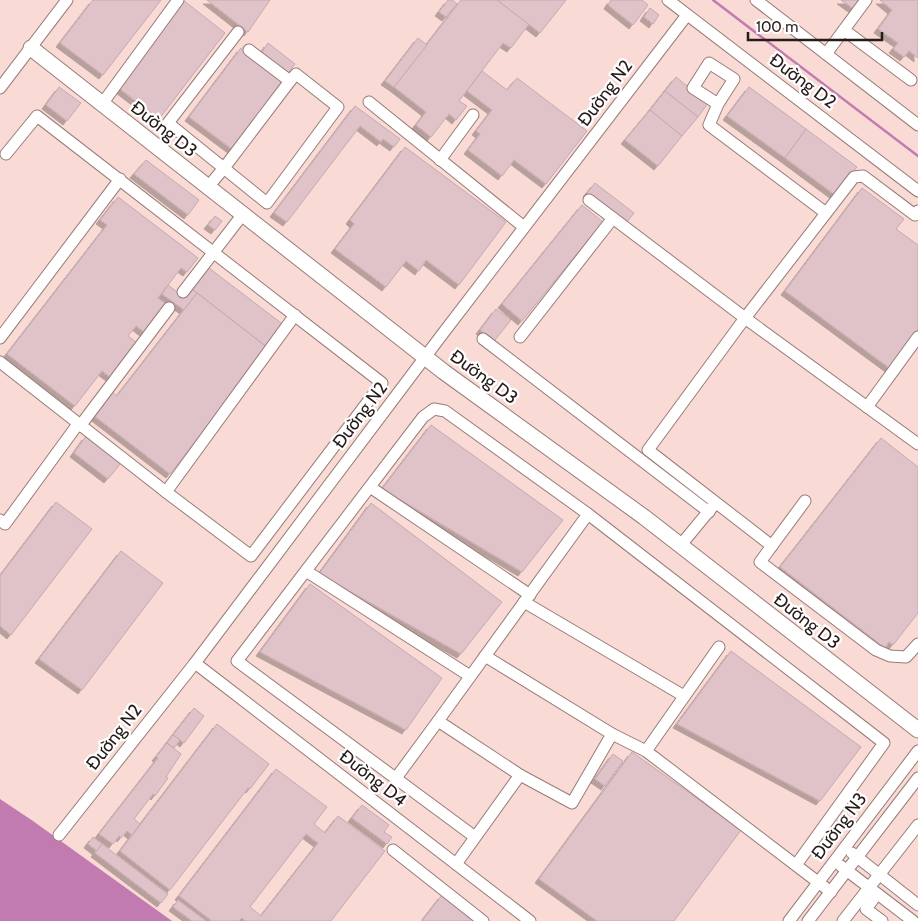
<svg xmlns="http://www.w3.org/2000/svg" width="918" height="921" font-family="Cabin,sans-serif">
	<style>
		.water { fill: #c17bb1 }
		.lines { fill: none; stroke-linecap: round; stroke-linejoin: round }
		.stream { stroke: #c17bb1; stroke-width: 2.5 }
		.building { fill: #e0c2c9; stroke: #c6a9b0; fill-rule: evenodd; filter: url(#shadow) }
		.minor-casing { stroke: #987c78; stroke-width: 13 }
		.major-casing { stroke: #987c78; stroke-width: 17 }
		.minor { stroke: #fff; stroke-width: 11 }
		.major { stroke: #fff; stroke-width: 15 }
		.labels { text-anchor: middle; stroke-width: 4.5; stroke-linejoin: round; paint-order: stroke }
		.street-label { font-size: 18px; fill: #261c1a; stroke: #fff }
	</style>
	<defs>
		<filter id="shadow"><feDropShadow dx="-4" dy="4" stdDeviation="0" flood-color="#0004"/></filter>
	</defs>
	<rect width="100%" height="100%" fill="#f9dad5"/>
	<polygon class="water" points="0,799 33,821 172,921 0,921"/>
	<g class="lines">
		<polyline class="stream" points="713,0 918,156"/>
	</g>
	<g class="building">
		<polygon points="93,0 161,0 103,75 60,43"/>
		<polygon points="183,0 225,33 159,119 116,86"/>
		<polygon points="207,0 270,0 248,32"/>
		<polygon points="448,0 452,0 457,4 446,17 439,12"/>
		<polygon points="461,0 497,0 529,24 511,48 503,43 459,101 467,106 456,120 449,114 431,137 416,125 426,112 394,87"/>
		<polygon points="497,0 566,0 540,33"/>
		<polygon points="611,0 642,0 648,5 633,25 608,5"/>
		<polygon points="841,0 867,0 858,12"/>
		<polygon points="880,0 918,0 918,58 909,51 904,57 893,49 898,43 878,29 892,10"/>
		<polygon points="650,8 659,15 653,24 644,17"/>
		<polygon points="418,38 427,45 394,87 385,81"/>
		<polygon points="268,43 295,64 287,75 260,55"/>
		<polygon points="241,48 285,81 233,150 189,117"/>
		<polygon points="482,71 507,90 517,78 587,131 546,184 514,160 502,176 468,150 480,134 476,131 492,110 467,91"/>
		<polygon points="676,77 708,103 698,117 665,91"/>
		<polygon points="59,87 81,103 67,121 46,105"/>
		<polygon points="749,87 806,129 785,158 727,116"/>
		<polygon points="665,91 698,117 682,136 650,110"/>
		<polygon points="355,106 400,139 394,147 383,139 381,142 360,126 287,222 274,213"/>
		<polygon points="650,110 682,136 658,166 625,140"/>
		<polygon points="806,129 857,167 835,195 785,158"/>
		<polygon points="405,147 506,222 459,285 426,260 419,271 406,261 386,287 335,249 354,224 350,220"/>
		<polygon points="146,160 199,200 188,215 134,174"/>
		<polygon points="595,183 634,213 626,223 587,193"/>
		<polygon points="862,188 904,219 896,229 918,245 918,335 892,370 785,291"/>
		<polygon points="118,197 198,258 187,272 181,268 158,298 166,304 144,332 136,326 128,336 137,343 110,377 102,371 75,406 7,354 107,225 100,220"/>
		<polygon points="582,205 603,222 522,321 502,304"/>
		<polygon points="215,216 222,221 215,230 208,225"/>
		<polygon points="209,268 285,326 268,348 192,289"/>
		<polygon points="168,285 185,298 192,289 197,293 184,310 162,294"/>
		<polygon points="197,293 268,348 170,474 93,415 111,391 117,396"/>
		<polygon points="496,309 511,320 494,341 480,330"/>
		<polygon points="431,425 563,520 522,572 382,489"/>
		<polygon points="86,436 121,463 108,479 74,453"/>
		<polygon points="881,438 918,467 918,613 893,645 889,642 885,648 780,567"/>
		<polygon points="56,502 92,529 11,635 0,626 0,576"/>
		<polygon points="371,503 502,602 461,654 319,574"/>
		<polygon points="121,551 163,583 82,690 39,659"/>
		<polygon points="310,584 442,678 406,730 260,652"/>
		<polygon points="731,651 861,747 820,801 677,724"/>
		<polygon points="194,708 204,716 184,743 173,735"/>
		<polygon points="217,724 269,764 250,789 248,788 170,890 120,851"/>
		<polygon points="173,735 180,740 174,748 167,743"/>
		<polygon points="167,743 181,754 166,777 168,778 155,796 153,794 134,819 140,824 132,835 127,831 121,838 119,836 113,844 99,834 158,758 156,757"/>
		<polygon points="632,752 741,830 674,921 597,921 539,879"/>
		<polygon points="613,754 623,761 605,786 595,779"/>
		<path d="M276,769L327,807L314,824L325,833L338,816L385,851L331,921H245L242,918L239,921H212L179,896ZM306,834L318,843L261,916L250,907Z"/>
		<polygon points="362,805 389,825 384,832 392,837 387,844 352,818"/>
		<polygon points="93,837 102,844 97,851 88,844"/>
		<polygon points="102,844 168,894 161,903 95,853"/>
		<polygon points="442,895 477,921 422,921"/>
		<polygon points="178,900 206,921 192,921 173,907"/>
	</g>
	<g class="lines">
		<g class="minor-casing">
			<g id="minor">
				<polyline points="668,0 918,191"/>
				<polyline points="756,0 918,125"/>
				<polyline points="844,30 911,80"/>
				<polyline points="249,50 290,81"/>
				<polyline points="826,54 866,0"/>
				<polyline points="0,88 67,0"/>
				<polyline points="369,102 524,227"/>
				<polyline points="102,104 178,0"/>
				<polyline points="718,104 693,88 709,63 734,79 718,104 709,125 826,213"/>
				<polyline points="6,154 37,116 382,383 251,556 166,492"/>
				<polyline points="440,160 473,115"/>
				<polyline points="208,187 224,168 290,81 296,74 338,107 267,203 168,123 238,32"/>
				<polyline points="589,200 749,321 918,444"/>
				<polyline points="183,292 243,214"/>
				<polyline points="520,337 613,218"/>
				<polyline points="0,338 120,179"/>
				<polyline points="483,339 709,512"/>
				<polyline points="0,362 166,492 295,315"/>
				<polyline points="867,407 918,337"/>
				<polyline points="80,426 169,308"/>
				<polyline points="370,487 530,595"/>
				<polyline points="805,501 760,562 876,650 890,656 906,657 918,644"/>
				<polyline points="588,514 884,743 796,865"/>
				<polyline points="0,520 5,524 78,424"/>
				<polyline points="680,546 713,506"/>
				<polyline points="772,546 648,450 745,318 854,177 863,176 915,215 918,211"/>
				<polyline points="306,571 470,676"/>
				<polyline points="524,602 684,696"/>
				<polyline points="485,656 612,734 572,803 520,775"/>
				<polyline points="195,663 530,921"/>
				<polyline points="612,734 646,751 831,892"/>
				<polyline points="646,751 719,647"/>
				<polyline points="396,778 438,721"/>
				<polyline points="59,835 195,663 444,332 687,15"/>
				<polyline points="393,850 483,921"/>
				<polyline points="852,853 918,905"/>
				<polyline points="456,864 520,775 438,721 588,514 445,411 434,409 423,417 237,661 475,837"/>
				<polyline points="841,866 913,921"/>
				<polyline points="877,894 866,909 882,921"/>
				<polyline points="789,921 918,751"/>
				<polyline points="808,921 918,778"/>
				<polyline points="843,921 918,825"/>
			</g>
		</g>
		<g class="major-casing">
			<polyline id="major" points="31,48 444,372 644,517 918,730"/>
		</g>
		<use href="#minor" class="minor"/>
		<use href="#major" class="major"/>
	</g>
	<g class="labels">
		<g class="street-label">
			<text transform="translate(803 81) rotate(37)" y="6">Đường D2</text>
			<text transform="translate(605 93) rotate(-53)" y="6">Đường N2</text>
			<text transform="translate(164 129) rotate(38)" y="6">Đường D3</text>
			<text transform="translate(484 377) rotate(36)" y="6">Đường D3</text>
			<text transform="translate(360 415) rotate(-53)" y="6">Đường N2</text>
			<text transform="translate(807 621) rotate(38)" y="6">Đường D3</text>
			<text transform="translate(114 737) rotate(-52)" y="6">Đường N2</text>
			<text transform="translate(373 778) rotate(38)" y="6">Đường D4</text>
			<text transform="translate(839 826) rotate(-53)" y="6">Đường N3</text>
		</g>
	</g>
	<path d="M748 32v8h134v-8" fill="none" stroke="#261c1a" stroke-width="2.5"/>
	<text x="756" y="32" font-size="15" fill="#261c1a" stroke="#ffffff" stroke-width="4" paint-order="stroke">100 m</text>
</svg>
